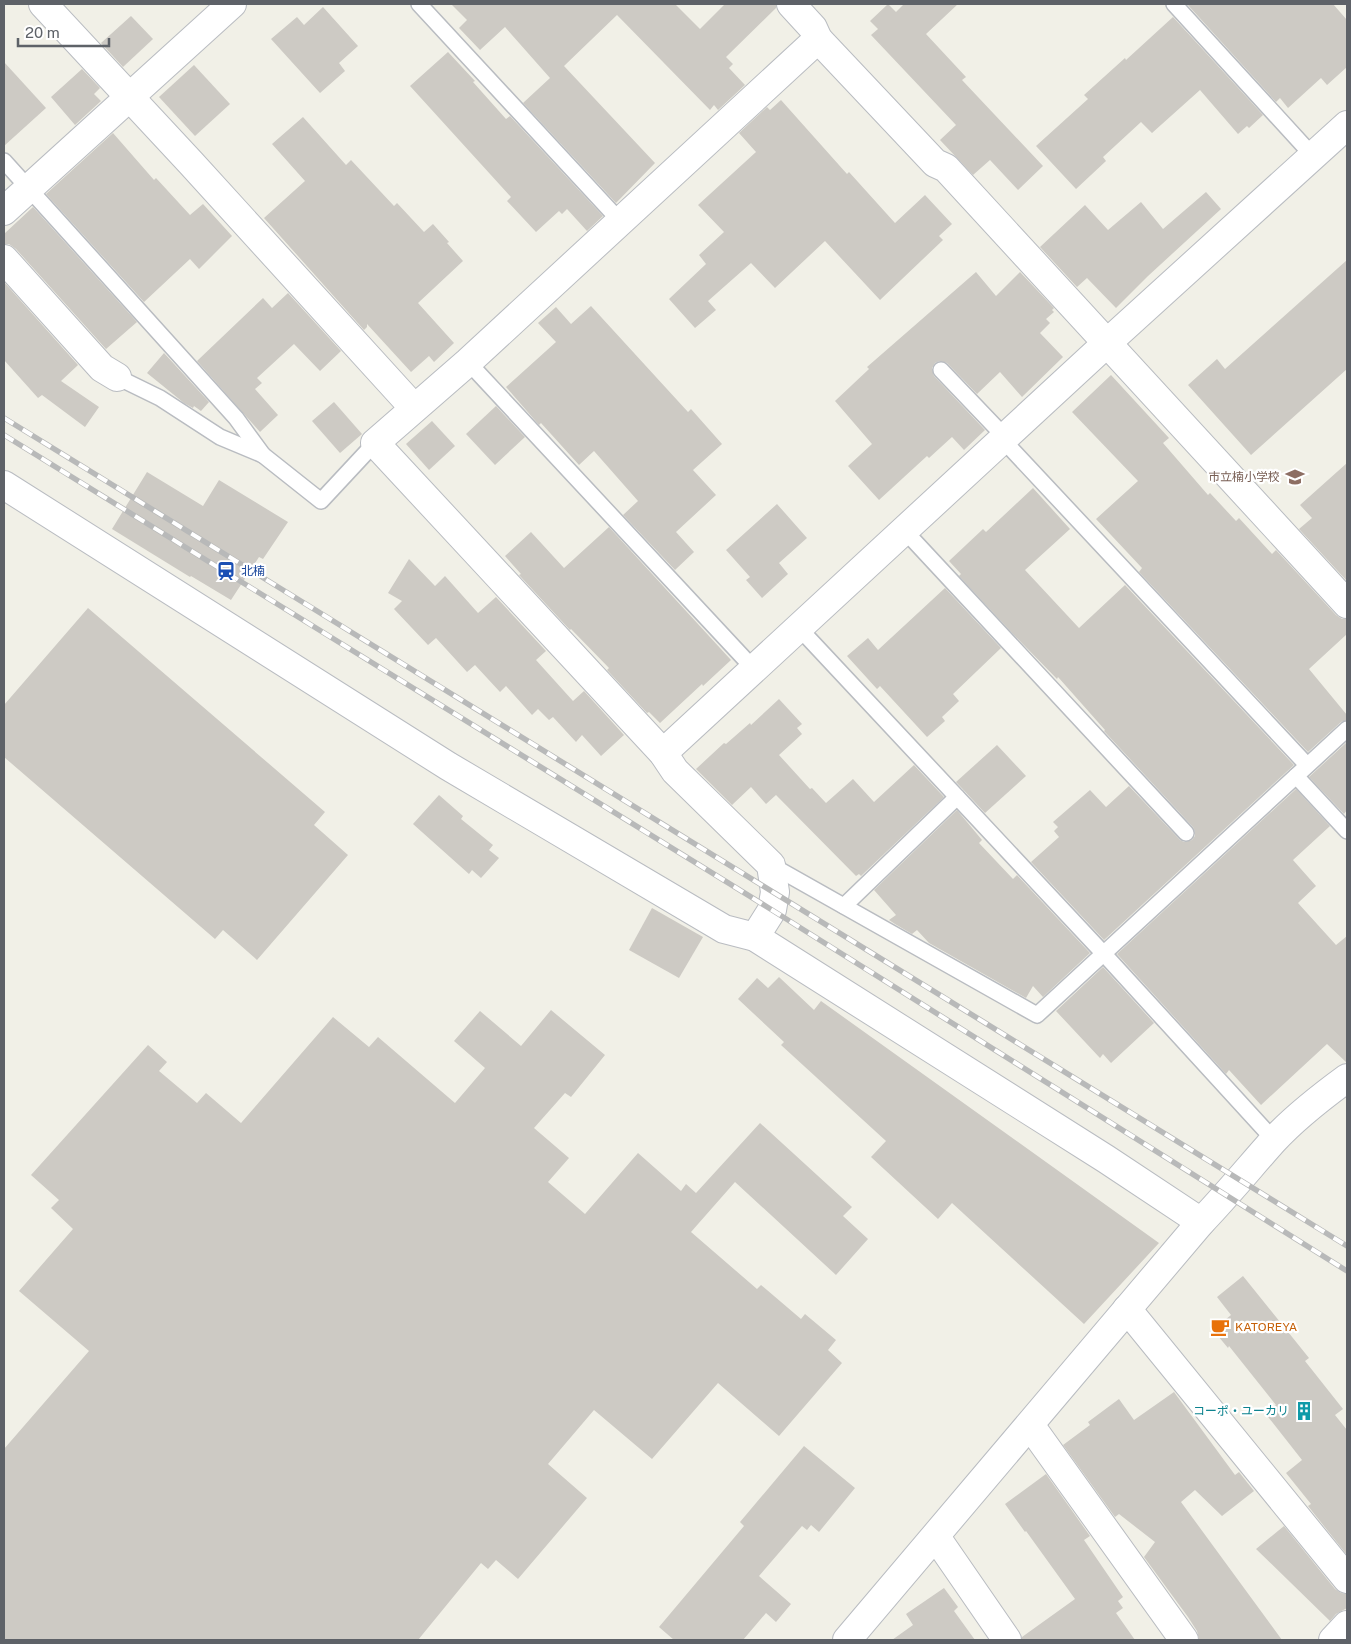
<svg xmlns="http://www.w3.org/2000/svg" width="1351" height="1644" font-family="'Public Sans','Noto Sans JP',sans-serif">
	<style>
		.building { fill: #cdcac4 }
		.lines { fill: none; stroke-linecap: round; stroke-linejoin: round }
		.service-casing { stroke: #b9bcc1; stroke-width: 18 }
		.minor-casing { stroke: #b9bcc1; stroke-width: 30 }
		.service { stroke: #fff; stroke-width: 15 }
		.minor { stroke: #fff; stroke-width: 28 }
		.rail-casing { stroke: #b8b9b9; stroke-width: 5.5 }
		.rail { stroke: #fff; stroke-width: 4; stroke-dasharray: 11; stroke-linecap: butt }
		.labels { text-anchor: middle; stroke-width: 4.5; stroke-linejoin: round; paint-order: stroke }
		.education-label { font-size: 12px; fill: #785e54; stroke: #fff; text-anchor: end }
		.transit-label { font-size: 12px; fill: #164399; stroke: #fff; text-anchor: start }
		.food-label { font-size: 12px; fill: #c56008; stroke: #fff; text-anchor: start }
		.culture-label { font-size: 12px; fill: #0d838f; stroke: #fff; text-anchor: end }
	</style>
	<rect width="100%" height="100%" fill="#f1f0e7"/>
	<g class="building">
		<polygon points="451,4 675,4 700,29 725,4 776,4 776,8 726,57 733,64 729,68 745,85 718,110 714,105 710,110 617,15 564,66 655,163 616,203 523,103 550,78 505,27 480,50 459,28 467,20"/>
		<polygon points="888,4 896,12 904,4 958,4 926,34 966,77 962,80 1043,166 1018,190 990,160 973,175 940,140 956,125 871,35 878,29 870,21"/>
		<polygon points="1187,4 1333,4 1347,20 1347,67 1327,85 1321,78 1288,108 1280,98 1276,102"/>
		<polygon points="323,7 358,46 339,63 345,71 320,93 271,39 297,17 304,25"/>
		<polygon points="131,16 153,39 123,67 101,43"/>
		<polygon points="1173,17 1263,115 1249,128 1247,126 1238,134 1200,90 1152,133 1141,122 1103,157 1106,161 1076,189 1036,146 1088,99 1084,95 1125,58 1126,60"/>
		<polygon points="448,52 475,81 473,82 506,119 510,116 603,216 587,231 567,209 562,214 559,211 536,232 507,201 511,197 410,86"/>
		<polygon points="4,62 46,108 4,146"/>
		<polygon points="194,65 230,104 195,136 159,97"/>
		<polygon points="82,69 100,88 94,94 101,101 75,125 51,97"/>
		<polygon points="781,100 847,174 849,172 895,223 925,195 952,224 939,236 943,240 880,300 825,241 775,288 751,263 708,301 716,310 695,328 669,299 706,264 699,255 724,232 698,205 756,152 739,133 767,107 770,110"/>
		<polygon points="303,117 346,165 351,160 394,206 397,203 424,232 433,224 449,242 447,243 463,261 418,303 454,343 434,362 429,356 411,372 367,324 367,327 364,330 264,218 305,181 272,144"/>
		<polygon points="113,133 154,180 156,178 190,215 203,204 232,236 199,269 190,259 144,302 46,194"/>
		<polygon points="1206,192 1221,209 1148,276 1116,308 1087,278 1077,287 1040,247 1085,205 1108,230 1141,202 1163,229"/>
		<polygon points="33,207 137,322 106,349 16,249 9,244 4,244 4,234"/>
		<polygon points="1347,260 1347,369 1251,455 1188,385 1217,359 1225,369"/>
		<polygon points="976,272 996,296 1020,272 1054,308 1052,310 1054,312 1046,319 1050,323 1040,333 1063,357 1022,397 1000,372 977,394 947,363 939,361 935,363 932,368 934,376 985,430 964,450 952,437 929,458 927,456 879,500 848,466 872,444 835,401 869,369 867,367"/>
		<polygon points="4,282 78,365 61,381 99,407 85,427 42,395 38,398 4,360"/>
		<polygon points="288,293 341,351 320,371 294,344 257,378 262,383 255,389 278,415 260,432 197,361 263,298 272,308"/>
		<polygon points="591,306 688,412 691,409 722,444 693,470 716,495 676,532 694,552 675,570 623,515 638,501 594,451 579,465 541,423 539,425 506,387 556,342 538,323 556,307 571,324"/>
		<polygon points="164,353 209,402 201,411 194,406 193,408 184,403 147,373"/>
		<polygon points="1111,375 1169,438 1163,443 1208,495 1210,493 1236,521 1239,518 1272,554 1276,550 1336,615 1342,619 1347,619 1347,634 1309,669 1347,715 1347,720 1341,722 1308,752 1139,572 1142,568 1096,519 1138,481 1072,412"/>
		<polygon points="334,402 362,434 340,453 312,421"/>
		<polygon points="496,406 525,437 495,465 466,434"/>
		<polygon points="432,421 455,446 429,470 406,444"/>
		<polygon points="1347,463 1347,581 1299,529 1312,518 1300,505"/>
		<polygon points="147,472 203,506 219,480 288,522 263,559 259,557 231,600 191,576 190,577 112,529"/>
		<polygon points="1033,488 1070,529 1025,570 1079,628 1125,585 1294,765 1104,940 1031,862 1059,837 1054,831 1058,827 1053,822 1090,790 1106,807 1129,786 1180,840 1184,842 1192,840 1195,836 1195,831 1193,827 1104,731 1105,730 1058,677 1057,679 1015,636 959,576 961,574 949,561 983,529 986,532"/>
		<polygon points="777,504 807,538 779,563 788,574 762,598 746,580 750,577 726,550"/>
		<polygon points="609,527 731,660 703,686 702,684 660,723 649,712 647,713 607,670 609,668 571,629 570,630 519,575 521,574 505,556 531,532 564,568"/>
		<polygon points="409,559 435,586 445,576 478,613 496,597 546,651 536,660 573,701 584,691 624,735 601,756 582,735 576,742 553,717 549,720 538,709 532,715 506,686 500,692 475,665 467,672 436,638 428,645 394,609 402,601 388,593"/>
		<polygon points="945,588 1001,648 953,694 959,701 942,717 945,721 927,737 880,686 877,689 847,656 868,638 878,650"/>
		<polygon points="88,608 325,812 314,825 348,855 257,960 223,930 215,939 4,757 4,705"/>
		<polygon points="779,699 802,724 797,728 802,734 779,755 810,789 812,788 826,803 853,779 874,802 914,765 944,797 861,876 859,874 856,876 776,795 766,804 751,787 732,805 696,769 724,743 726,744 750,723 751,725"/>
		<polygon points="1347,742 1347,810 1344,814 1309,777"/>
		<polygon points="997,745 1026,776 985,813 956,782"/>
		<polygon points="1296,789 1330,826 1293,860 1316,886 1298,903 1336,945 1347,936 1347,1063 1327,1044 1261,1105 1229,1070 1226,1074 1117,954"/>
		<polygon points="439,795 463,816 461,819 493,845 489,850 499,858 481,878 472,870 469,874 413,824"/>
		<polygon points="957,810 982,840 979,843 1013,879 1017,875 1090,953 1043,997 1033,986 1026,998 929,943 917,930 912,934 895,924 889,920 896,915 874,890"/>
		<polygon points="652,908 703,937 679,978 629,950"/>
		<polygon points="1103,967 1154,1023 1111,1063 1103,1054 1100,1058 1056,1011"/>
		<polygon points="779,977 814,1010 821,1001 1159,1243 1084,1324 952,1203 938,1219 871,1157 886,1141 781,1045 784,1042 738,999 757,978 768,988"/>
		<polygon points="551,1010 605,1055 571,1097 565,1093 534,1128 569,1158 548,1182 585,1214 638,1153 681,1191 686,1184 696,1193 760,1123 852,1207 843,1216 868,1239 836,1275 735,1182 691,1232 757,1289 761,1285 801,1319 805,1314 836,1340 828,1350 842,1363 779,1436 718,1383 652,1459 594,1410 548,1464 587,1498 518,1579 496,1560 488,1569 481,1563 418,1640 4,1640 4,1449 89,1351 19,1291 73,1229 51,1208 59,1200 31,1175 148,1045 167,1062 159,1071 197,1103 206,1093 241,1123 333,1017 369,1047 378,1037 455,1103 485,1068 454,1041 480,1011 521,1046"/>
		<polygon points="1243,1276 1309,1358 1305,1361 1343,1409 1335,1415 1347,1430 1347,1555 1308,1506 1311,1504 1286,1473 1302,1460 1265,1413 1276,1405 1229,1346 1228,1348 1213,1330 1231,1315 1217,1297"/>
		<polygon points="1174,1392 1235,1475 1239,1472 1254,1491 1222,1516 1195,1490 1181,1502 1282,1640 1199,1640 1197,1631 1188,1617 1144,1557 1155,1542 1119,1514 1115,1517 1063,1445 1090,1425 1088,1422 1119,1399 1134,1420"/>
		<polygon points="804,1446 855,1488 819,1532 811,1525 807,1530 802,1526 759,1576 791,1604 776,1622 766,1613 743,1640 674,1640 659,1627 744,1526 740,1522"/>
		<polygon points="1046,1474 1090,1536 1084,1540 1123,1597 1118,1601 1123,1608 1116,1613 1135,1640 1022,1640 1022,1637 1075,1599 1026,1531 1025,1532 1005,1504"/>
		<polygon points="1284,1526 1335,1589 1341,1593 1347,1594 1347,1608 1336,1614 1330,1621 1256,1549"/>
		<polygon points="944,1588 958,1607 954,1611 975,1640 892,1640 913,1625 906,1614"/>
	</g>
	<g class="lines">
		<g class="service-casing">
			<g id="service">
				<polyline points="419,4 620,221"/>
				<polyline points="1174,4 1313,156"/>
				<polyline points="4,161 236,418 263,455 321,501 375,443"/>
				<polyline points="468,362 754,669"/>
				<polyline points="941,370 1005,437"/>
				<polyline points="117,377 160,398 220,437 263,455"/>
				<polyline points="1003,440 1307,765"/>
				<polyline points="904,530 1186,833"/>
				<polyline points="799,628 1104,954 1274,1140"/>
				<polyline points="1296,776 1347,831"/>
				<polyline points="771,865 1037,1015 1347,729"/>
				<polyline points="844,906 957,797"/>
			</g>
		</g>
		<g class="minor-casing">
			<g id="minor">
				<polyline points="43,4 191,163 414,408"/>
				<polyline points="791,4 813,28 818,39 935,163 946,168 1347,604"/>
				<polyline points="4,211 232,4"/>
				<polyline points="4,259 102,368 117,377"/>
				<polyline points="4,485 448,766 724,929 755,937 1106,1159 1201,1222"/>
				<polyline points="663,753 1107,343 1347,125"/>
				<polyline points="755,937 772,910 775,892 771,865 675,771 663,753 375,443 468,362 818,39"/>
				<polyline points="1127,1309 1347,1579"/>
				<polyline points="1030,1425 1184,1640"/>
				<polyline points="936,1537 1007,1640"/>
				<path d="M847,1640L1201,1222C1226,1196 1249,1168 1273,1141C1295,1117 1321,1097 1347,1078"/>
				<polyline points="1333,1640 1347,1625"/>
			</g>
		</g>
		<use href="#service" class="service"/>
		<use href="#minor" class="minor"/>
		<g class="rail-casing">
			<g id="rail">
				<polyline points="4,418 1347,1246"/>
				<polyline points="4,435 772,910 1347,1271"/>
			</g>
		</g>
		<use href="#rail" class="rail"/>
	</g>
	<defs>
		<g id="school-bare" transform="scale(1.5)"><path d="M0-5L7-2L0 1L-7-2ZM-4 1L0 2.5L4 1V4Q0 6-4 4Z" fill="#8d6e63" stroke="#fff" stroke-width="2.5" paint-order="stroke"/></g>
		<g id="station-bare" transform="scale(1.5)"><path d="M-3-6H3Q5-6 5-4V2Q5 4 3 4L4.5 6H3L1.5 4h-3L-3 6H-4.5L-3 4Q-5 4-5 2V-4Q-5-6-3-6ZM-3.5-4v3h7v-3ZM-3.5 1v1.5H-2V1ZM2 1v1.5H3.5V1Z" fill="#1a4fb4" stroke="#fff" stroke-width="2.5" paint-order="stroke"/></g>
		<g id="cafe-bare" transform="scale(1.5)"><path d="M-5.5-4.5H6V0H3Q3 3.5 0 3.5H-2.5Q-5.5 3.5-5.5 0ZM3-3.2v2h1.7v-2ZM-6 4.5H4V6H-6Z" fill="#e8710a" stroke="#fff" stroke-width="2.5" paint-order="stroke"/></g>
		<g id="building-bare" transform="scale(1.5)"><path d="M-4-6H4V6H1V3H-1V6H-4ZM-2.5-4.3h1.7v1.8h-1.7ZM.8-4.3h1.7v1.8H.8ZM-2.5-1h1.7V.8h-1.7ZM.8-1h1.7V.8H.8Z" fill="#0f9aa8" stroke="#fff" stroke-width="2.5" paint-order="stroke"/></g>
	</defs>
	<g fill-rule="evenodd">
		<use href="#school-bare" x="1295" y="477"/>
		<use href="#station-bare" x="226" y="571"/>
		<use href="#cafe-bare" x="1220" y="1327"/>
		<use href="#building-bare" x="1304" y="1411"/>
	</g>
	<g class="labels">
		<g class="education-label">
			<text x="1280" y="481">市立楠小学校</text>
		</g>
		<g class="transit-label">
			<text x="241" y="575">北楠</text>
		</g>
		<g class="food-label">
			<text x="1235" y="1331">KATOREYA</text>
		</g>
		<g class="culture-label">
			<text x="1289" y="1415">コーポ・ユーカリ</text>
		</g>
	</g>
	<rect width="1351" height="1644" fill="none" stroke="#5e6268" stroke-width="10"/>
	<path d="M18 38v8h91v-8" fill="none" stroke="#5e6268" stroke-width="2.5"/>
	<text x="25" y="38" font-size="15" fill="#5e6268" stroke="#ffffff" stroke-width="4" paint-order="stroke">20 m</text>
</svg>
